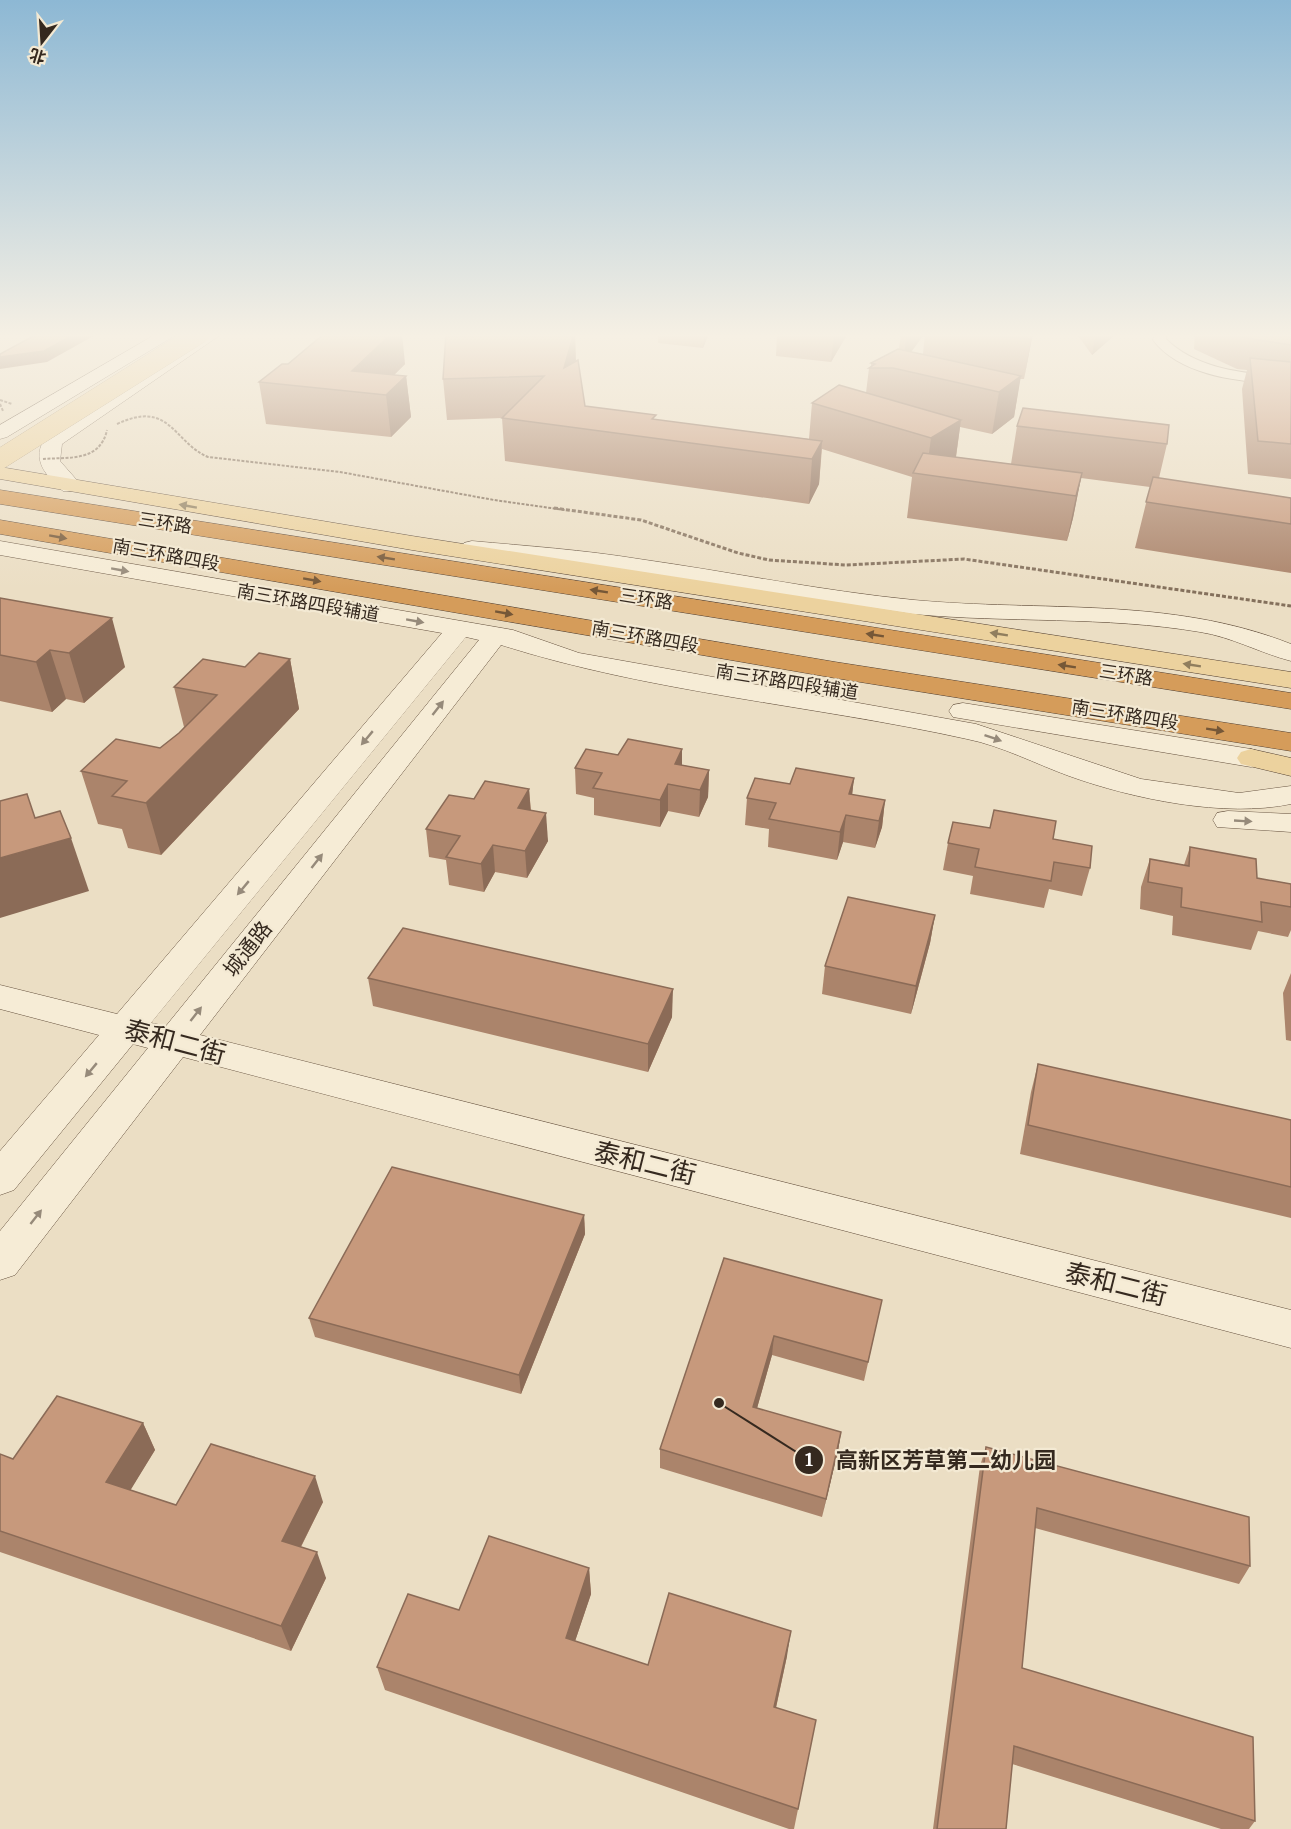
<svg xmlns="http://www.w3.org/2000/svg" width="1291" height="1829" font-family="Merriweather,'Noto Sans SC',serif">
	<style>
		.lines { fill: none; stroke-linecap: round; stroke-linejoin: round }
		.street-casing { stroke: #84705c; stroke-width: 2 }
		.secondary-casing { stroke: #66523f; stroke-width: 1 }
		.primary-casing { stroke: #523f30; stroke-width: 1 }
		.highway-casing { stroke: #523f30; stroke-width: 1 }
		.path-far1 { stroke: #84705c; stroke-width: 2; stroke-dasharray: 3 1.5; stroke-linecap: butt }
		.path { stroke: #84705c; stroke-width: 3; stroke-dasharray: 4 2; stroke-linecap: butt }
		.street { fill: #f6ecd6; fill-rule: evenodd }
		.secondary { fill: #f6ecd6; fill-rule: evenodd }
		.primary { fill: #ecd29e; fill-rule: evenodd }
		.highway { fill: #d59c5a; fill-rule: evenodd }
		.primary-bridge-casing { stroke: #523f30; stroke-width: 20; stroke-linecap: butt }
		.path-bridge { stroke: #84705c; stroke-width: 2; stroke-dasharray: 3 1.5; stroke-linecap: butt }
		.primary-bridge { stroke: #ecd29e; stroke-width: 20 }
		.wall { fill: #ab846b; fill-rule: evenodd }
		.shaded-wall { fill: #8b6b57 }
		.building { fill: #c7997c; stroke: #8b6b57; stroke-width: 1.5 }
		.oneway { fill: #907e5e }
		.oneway2 { fill: #755737 }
		.oneway3 { fill: #968a7a }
		.labels { text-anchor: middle; stroke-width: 4.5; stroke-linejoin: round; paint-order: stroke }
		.far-street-label { font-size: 18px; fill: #35291f; stroke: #f3e9d3 }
		.street-label { font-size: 21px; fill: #35291f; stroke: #f3e9d3 }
		.near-street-label { font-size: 26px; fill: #35291f; stroke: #f3e9d3 }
		.leader { fill: none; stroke: #35291f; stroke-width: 2 }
		.callout-dot { fill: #35291f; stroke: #f3e9d3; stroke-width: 2 }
		.mark-label { font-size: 18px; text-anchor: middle; font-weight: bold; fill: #fff }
		.callout-label { font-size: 22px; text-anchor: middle; font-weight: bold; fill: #35291f; stroke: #f3e9d3; stroke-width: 4.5; stroke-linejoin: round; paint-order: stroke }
	</style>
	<rect width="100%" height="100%" fill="#ebdec4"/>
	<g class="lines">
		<g class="street-casing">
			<path id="street" d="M1155,333H1167L1166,339C1198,371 1248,373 1291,378V386C1246,381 1183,379 1153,340Z"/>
		</g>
		<g class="secondary-casing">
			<g id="secondary">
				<polygon points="158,333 179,333 7,437 0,439 0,425"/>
				<path d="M202,333H223L62,444L60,461L82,486L79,491H63C46,476 30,459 46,437Z"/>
				<path d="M0,541L513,630L579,653L976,724L1141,779L1239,793L1291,786V804C1225,818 1133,799 1069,776C1036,764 1002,746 967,739C813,705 652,693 501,645L200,1035L1291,1310V1348L183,1057L15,1275L0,1280V1231L148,1048L133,1044L14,1190L0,1195V1151L99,1035L0,1009V985L117,1014L442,633L0,555ZM466,637L479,640L166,1026L151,1023Z"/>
				<path d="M472,541C528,546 584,550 639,559C731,572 822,591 914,600C1041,612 1170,596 1291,644V661C1260,653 1232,637 1200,632C1105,616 1008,623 912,614L598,567L464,553L460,548L464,543Z"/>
				<polygon points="963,703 1251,749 1261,752 1265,758 1261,764 1251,767 953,717 949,711 953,705"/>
				<polygon points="1228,811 1291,814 1291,832 1217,827 1213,820 1217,813"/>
			</g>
		</g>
		<g class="primary-casing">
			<g id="primary">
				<polygon points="0,467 412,536 1291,672 1291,688 412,550 0,479"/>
				<polygon points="1251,749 1291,758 1291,776 1241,764 1237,758 1241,752"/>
			</g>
		</g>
		<g class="highway-casing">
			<g id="highway">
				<polygon points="0,490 1291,693 1291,709 0,504"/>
				<polygon points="0,520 835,662 1291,733 1291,751 835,678 0,534"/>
			</g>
		</g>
		<g class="path-far1">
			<polyline points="0,400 12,404"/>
			<polyline points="0,404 3,411"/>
			<path d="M117,424C170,399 173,442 208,457L340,472L494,500L565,510"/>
		</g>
		<polyline class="path" points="554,508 641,520 738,553 769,560 846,565 964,559 1291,606"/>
		<use href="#street" class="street"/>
		<use href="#secondary" class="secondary"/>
		<use href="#primary" class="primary"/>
		<use href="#highway" class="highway"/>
		<g class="primary-bridge-casing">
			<polyline id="primary-bridge" points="0,459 200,333"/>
		</g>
		<path class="path-bridge" d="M43,459C69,457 100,462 107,430"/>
		<use href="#primary-bridge" class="primary-bridge"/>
	</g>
	<g class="wall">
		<path d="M446,333H587L586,336L575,334L576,362L585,406L656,420L809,439L812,403L866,393L869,368L871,367V363L899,349L901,333H1033L1024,379H1020L1014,417L992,434L960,427L956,457L1011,464L1017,426L1167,444L1159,478L1291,498V573L1135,548L1150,487L1081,478L1073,518L1067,541L907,518L912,477L822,449L819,484L809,504L505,461L502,418L447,420L443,379ZM925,333L923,354L911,352Z"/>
		<polygon points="658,333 709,333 703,348 658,343"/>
		<polygon points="777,333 848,333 831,362 776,356"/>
		<polygon points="1076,333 1117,333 1092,355"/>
		<polygon points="1195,333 1291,333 1291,479 1248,474 1242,389 1247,370 1237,369 1194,349"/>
		<polygon points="288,364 405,364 394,375 406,376 411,417 391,437 266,424 259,382"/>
		<polygon points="0,598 125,667 84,703 66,699 52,712 0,701"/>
		<polygon points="290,659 299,709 161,855 128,848 122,829 98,824 81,771 160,748 179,733 184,727 174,687 245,667"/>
		<polygon points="682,765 709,770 708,797 699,817 668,811 660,827 594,815 594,798 576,794 575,768"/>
		<polygon points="854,778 852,795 885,800 882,827 875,848 843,842 837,860 768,847 769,829 745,825 747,798 790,784"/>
		<polygon points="529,789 531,811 548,841 527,878 495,872 484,892 449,885 446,860 429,857 426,829 474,799"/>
		<polygon points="1053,839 1090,868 1082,896 1049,889 1044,908 970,894 973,876 943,870 948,843"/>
		<polygon points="1190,847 1257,878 1291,884 1291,930 1288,937 1258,931 1251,950 1172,935 1173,916 1140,909 1141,887 1150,859 1184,865"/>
		<polygon points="935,915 930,943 911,1014 822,994 825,966"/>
		<polygon points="1291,973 1291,1041 1286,1040 1283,993"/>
		<polygon points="368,978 672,1017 648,1072 373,1006"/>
		<polygon points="1038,1064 1291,1120 1291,1218 1020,1154 1031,1092"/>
		<polygon points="584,1215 585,1234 521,1394 315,1337 309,1318"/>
		<polygon points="724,1258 882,1300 864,1381 772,1355 757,1408 841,1432 838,1451 822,1517 660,1468 660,1449"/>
		<polygon points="143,1423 155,1450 130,1490 176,1505 323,1502 301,1547 326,1578 291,1651 0,1552 0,1454 13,1459"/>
		<polygon points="986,1447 1250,1566 1239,1584 1035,1528 1022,1668 1255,1821 1249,1829 1221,1829 1012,1764 1006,1829 933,1829 980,1466"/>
		<polygon points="589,1568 591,1594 575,1641 648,1665 787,1656 776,1708 816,1720 794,1829 789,1829 385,1690 377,1667 459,1610"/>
	</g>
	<g class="shaded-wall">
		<polygon points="77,333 97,334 47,362 0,369 0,357"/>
		<polygon points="392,333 402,333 405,364 375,394 352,371"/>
		<polygon points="575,333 576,372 564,368"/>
		<polygon points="704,333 709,333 703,348"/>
		<polygon points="834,333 848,333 831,362"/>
		<polygon points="907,333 925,333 903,363"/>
		<polygon points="1032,333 1033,333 1024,379 1031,339"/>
		<polygon points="1096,333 1117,333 1092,355"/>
		<polygon points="406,376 411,417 391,437 386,395"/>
		<polygon points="1021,376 1014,417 992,434 999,392"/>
		<polygon points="961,420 955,463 926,475 931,438"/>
		<polygon points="822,441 819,484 809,504 812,459"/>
		<polygon points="1082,473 1073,518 1067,541 1076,496"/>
		<polygon points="112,618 125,667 84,703 69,653"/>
		<polygon points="50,650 66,699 52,712 36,662"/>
		<polygon points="290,659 299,709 161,855 146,803"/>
		<polygon points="682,749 682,775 675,764"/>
		<polygon points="709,770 708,797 699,817 700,790"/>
		<polygon points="854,778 851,804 849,794"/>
		<polygon points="668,784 668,811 660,827 660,800"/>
		<polygon points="529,789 531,816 518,808"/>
		<polygon points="885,800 882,827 875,848 879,821"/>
		<polygon points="546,813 548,841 527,878 525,851"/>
		<polygon points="846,815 843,842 837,860 840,832"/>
		<polygon points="71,838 89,891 0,918 0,858"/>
		<polygon points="493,845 495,872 484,892 481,864"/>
		<polygon points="935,915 930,943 911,1014 916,986"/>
		<polygon points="673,989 672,1017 648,1072 648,1044"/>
		<polygon points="584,1215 585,1234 521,1394 519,1375"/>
		<polygon points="774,1336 772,1355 752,1426 753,1407"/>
		<polygon points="143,1423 155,1450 119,1509 106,1482"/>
		<polygon points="841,1432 838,1451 822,1517 826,1499"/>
		<polygon points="315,1476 323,1502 291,1566 282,1541"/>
		<polygon points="317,1552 326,1578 291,1651 281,1626"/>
		<polygon points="589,1568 591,1594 568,1662 566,1638"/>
		<polygon points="791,1631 787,1656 771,1730 774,1707"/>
	</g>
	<g class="building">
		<polygon points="39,333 77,333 44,351 0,357 0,354"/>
		<polygon points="325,333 392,333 352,371 406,376 386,395 259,382 282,364 288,364"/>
		<polygon points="446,333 574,333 564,368 578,360 585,406 656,415 652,419 822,441 812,459 502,418 544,376 443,379"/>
		<polygon points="960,333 1032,333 1031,339"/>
		<polygon points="1233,333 1291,333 1291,345 1246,338"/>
		<polygon points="898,349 1021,376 999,392 893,368 869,368 875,364 871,363"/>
		<polygon points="1250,358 1291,362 1291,444 1258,441"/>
		<polygon points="839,385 961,420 931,438 812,403"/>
		<polygon points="1023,408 1169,425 1167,444 1017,426"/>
		<polygon points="923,453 1082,473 1076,496 913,473"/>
		<polygon points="1153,477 1291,498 1291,524 1146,502"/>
		<polygon points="0,598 112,618 69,653 50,650 36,662 0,655"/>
		<polygon points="259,653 290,659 146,803 112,796 127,781 81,771 116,739 160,748 179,733 217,695 174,687 203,659 245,667"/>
		<polygon points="628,739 682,749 675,764 709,770 700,790 668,784 660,800 593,788 602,773 575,768 586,749 618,755"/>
		<polygon points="796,768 854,778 849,794 885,800 879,821 846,815 840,832 769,819 776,803 747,798 755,778 790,784"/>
		<polygon points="485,781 529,789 518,808 546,813 525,851 493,845 481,864 446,857 460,836 426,829 449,795 474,799"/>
		<polygon points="27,794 35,818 60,811 71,838 0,858 0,801"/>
		<polygon points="994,810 1056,821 1053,839 1092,846 1090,868 1054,862 1051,881 975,867 979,849 948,843 953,822 990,828"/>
		<polygon points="1190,847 1256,859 1257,878 1291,884 1291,907 1261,902 1262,922 1181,907 1182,888 1148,882 1150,859 1189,866"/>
		<polygon points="848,897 935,915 916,986 825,966"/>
		<polygon points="403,928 673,989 648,1044 368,978"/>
		<polygon points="1038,1064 1291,1120 1291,1187 1028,1125"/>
		<polygon points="392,1167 584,1215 519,1375 309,1318"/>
		<polygon points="724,1258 882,1300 868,1362 774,1336 753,1407 841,1432 826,1499 660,1449"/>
		<polygon points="57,1396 143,1423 106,1482 176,1505 211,1444 315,1476 282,1541 317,1552 281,1626 0,1531 0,1454 13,1459"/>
		<polygon points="986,1447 1249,1517 1250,1566 1037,1508 1022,1668 1253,1737 1255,1821 1014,1746 1006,1829 937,1829"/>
		<polygon points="489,1536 589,1568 566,1638 648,1665 669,1593 791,1631 774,1707 816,1720 798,1809 377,1667 408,1594 459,1610"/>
	</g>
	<defs><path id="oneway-solid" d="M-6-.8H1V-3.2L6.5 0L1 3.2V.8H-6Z" transform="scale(1.5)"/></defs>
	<g class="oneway">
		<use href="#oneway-solid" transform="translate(188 506) rotate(-170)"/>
		<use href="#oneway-solid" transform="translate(999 634) rotate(-171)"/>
		<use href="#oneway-solid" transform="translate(1192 665) rotate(-171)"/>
	</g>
	<g class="oneway2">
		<use href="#oneway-solid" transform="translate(58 537) rotate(10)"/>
		<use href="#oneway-solid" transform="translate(386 558) rotate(-171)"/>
		<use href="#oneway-solid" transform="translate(312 580) rotate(10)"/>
		<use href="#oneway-solid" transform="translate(599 591) rotate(-171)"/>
		<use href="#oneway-solid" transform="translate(504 613) rotate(10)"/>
		<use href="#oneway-solid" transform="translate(875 635) rotate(-171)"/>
		<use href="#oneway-solid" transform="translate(1067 666) rotate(-171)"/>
		<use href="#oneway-solid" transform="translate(1215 730) rotate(9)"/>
	</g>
	<g class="oneway3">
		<use href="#oneway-solid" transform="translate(120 570) rotate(10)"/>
		<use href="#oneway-solid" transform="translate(415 621) rotate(10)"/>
		<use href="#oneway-solid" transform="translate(438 708) rotate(-52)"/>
		<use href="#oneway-solid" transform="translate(367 738) rotate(130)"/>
		<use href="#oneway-solid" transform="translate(993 738) rotate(19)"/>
		<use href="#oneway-solid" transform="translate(1243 821) rotate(3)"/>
		<use href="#oneway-solid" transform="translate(317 861) rotate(-52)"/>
		<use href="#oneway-solid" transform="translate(243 888) rotate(130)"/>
		<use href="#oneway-solid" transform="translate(196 1014) rotate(-52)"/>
		<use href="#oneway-solid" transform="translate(91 1070) rotate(130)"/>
		<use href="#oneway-solid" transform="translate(36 1217) rotate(-52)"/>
	</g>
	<linearGradient id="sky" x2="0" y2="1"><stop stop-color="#8db8d4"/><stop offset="0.57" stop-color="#f6f0e4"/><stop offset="1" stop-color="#f6f0e4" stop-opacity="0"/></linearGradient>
	<rect width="1291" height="589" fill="url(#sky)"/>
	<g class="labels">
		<g class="far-street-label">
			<text transform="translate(165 523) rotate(9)" y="6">三环路</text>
			<text transform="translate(166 555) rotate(10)" y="6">南三环路四段</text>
			<text transform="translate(646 599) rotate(9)" y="6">三环路</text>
			<text transform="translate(308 603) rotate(10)" y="6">南三环路四段辅道</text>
			<text transform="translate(645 637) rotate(10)" y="6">南三环路四段</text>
			<text transform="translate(1126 675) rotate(9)" y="6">三环路</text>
			<text transform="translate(787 682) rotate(9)" y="6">南三环路四段辅道</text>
			<text transform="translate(1125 715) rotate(9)" y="6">南三环路四段</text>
		</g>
		<g class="street-label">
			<text transform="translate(248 949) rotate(-52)" y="7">城通路</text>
		</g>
		<g class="near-street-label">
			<text transform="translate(175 1042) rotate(15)" y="9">泰和二街</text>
			<text transform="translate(645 1163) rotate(14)" y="9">泰和二街</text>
			<text transform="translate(1116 1284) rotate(14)" y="9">泰和二街</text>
		</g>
	</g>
	<path class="leader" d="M719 1403L809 1460"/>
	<g class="callout-dot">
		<circle cx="719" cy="1403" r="6"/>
		<circle cx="809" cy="1460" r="15"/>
	</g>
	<g class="mark-label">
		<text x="809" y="1466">1</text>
	</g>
	<g class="callout-label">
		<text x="946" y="1468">高新区芳草第二幼儿园</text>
	</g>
	<g transform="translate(42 42) rotate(197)" stroke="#f3e9d3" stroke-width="4.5" paint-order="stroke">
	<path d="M0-4.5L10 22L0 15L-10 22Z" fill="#35291f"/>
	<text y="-9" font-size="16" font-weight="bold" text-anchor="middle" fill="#35291f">北</text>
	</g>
</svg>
